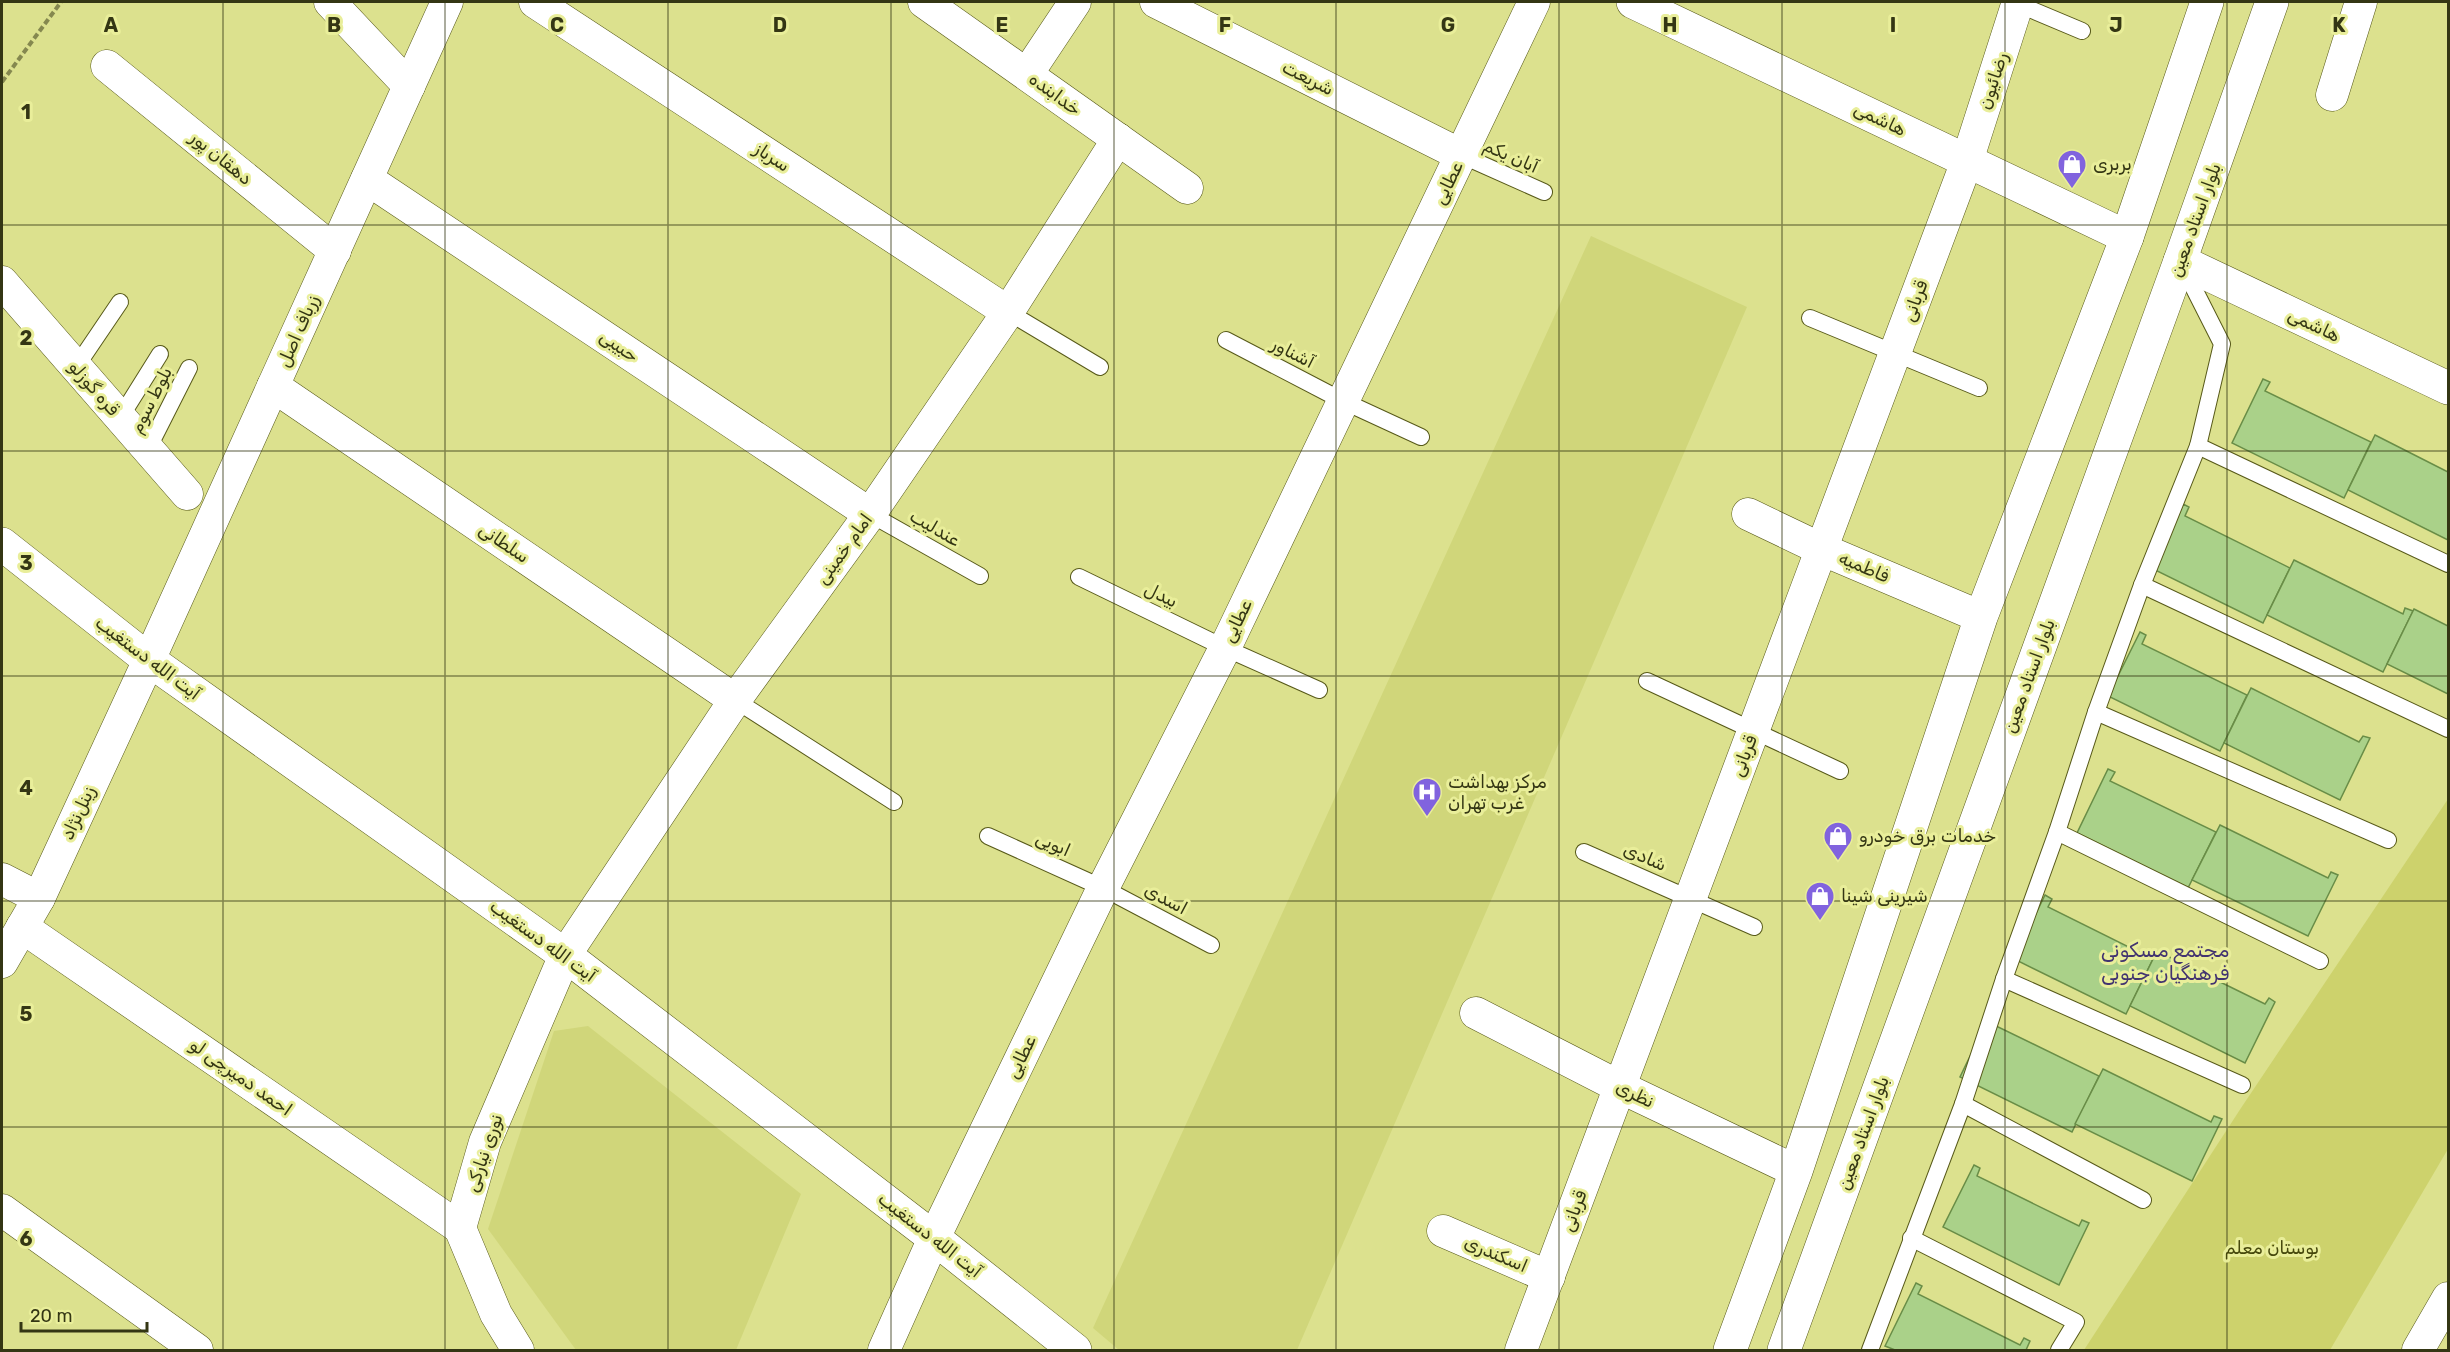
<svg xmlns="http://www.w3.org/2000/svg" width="2450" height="1352" font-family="Rubik,Cairo,sans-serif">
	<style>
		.built { fill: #d0d67a }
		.green { fill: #cdd26c }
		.building { fill: #aad189; stroke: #698d47; stroke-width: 1.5 }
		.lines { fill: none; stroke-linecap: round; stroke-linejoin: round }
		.service-casing { stroke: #575919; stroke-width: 18 }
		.minor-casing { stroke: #575919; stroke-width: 33 }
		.tertiary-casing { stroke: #575919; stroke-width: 34 }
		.secondary-casing { stroke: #575919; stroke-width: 34 }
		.path { stroke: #85884f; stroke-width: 4; stroke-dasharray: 6 3; stroke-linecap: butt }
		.service { stroke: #fff; stroke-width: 16 }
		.minor { stroke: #fff; stroke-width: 32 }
		.tertiary { stroke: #fff; stroke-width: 33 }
		.secondary { stroke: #fff; stroke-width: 33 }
		.grid { fill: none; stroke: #343614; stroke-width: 1.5; stroke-opacity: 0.55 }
		.labels { text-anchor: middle; stroke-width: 6; stroke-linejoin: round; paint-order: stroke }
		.street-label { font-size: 18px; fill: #343614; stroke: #e9ee9a }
		.poi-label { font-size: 18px; fill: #343614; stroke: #e9ee9a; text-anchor: start }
		.park-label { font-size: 18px; fill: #46480c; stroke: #e9ee9a }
		.neighbourhood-label { font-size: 20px; fill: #423470; stroke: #e9ee9a }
		.grid-label { font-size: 20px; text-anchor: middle; font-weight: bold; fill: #343614; stroke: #e9ee9a; stroke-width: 6; stroke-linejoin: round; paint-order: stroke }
	</style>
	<rect width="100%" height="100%" fill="#dce18e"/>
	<g class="built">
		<polygon points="1591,236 1747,307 1297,1350 1119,1350 1093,1328"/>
		<polygon points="588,1026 801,1194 736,1350 576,1350 488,1229 554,1031"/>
	</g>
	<polygon class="green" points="2448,799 2448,1149 2330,1350 2084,1350 2241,1108"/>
	<g class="building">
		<polygon points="2263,379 2270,382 2265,391 2371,442 2344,498 2232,443"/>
		<polygon points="2375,435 2448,472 2448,540 2348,490"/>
		<polygon points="2183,504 2189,507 2185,516 2290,568 2263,623 2151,568"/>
		<polygon points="2294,560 2403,614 2405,608 2413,611 2383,672 2267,615"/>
		<polygon points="2414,609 2448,626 2448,694 2387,664"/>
		<polygon points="2140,632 2146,635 2142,644 2247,695 2220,751 2108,696"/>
		<polygon points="2251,688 2359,742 2363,736 2370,738 2340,800 2224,743"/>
		<polygon points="2108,769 2115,772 2110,781 2216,832 2188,888 2077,833"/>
		<polygon points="2220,825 2328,878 2331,872 2338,875 2308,936 2192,880"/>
		<polygon points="2045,895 2052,899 2048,907 2153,959 2126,1014 2014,959"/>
		<polygon points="2157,951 2265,1004 2269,998 2275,1002 2245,1063 2130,1006"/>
		<polygon points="1991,1013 1994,1025 2099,1076 2072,1132 1960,1077"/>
		<polygon points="2103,1069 2211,1122 2214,1116 2222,1119 2192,1181 2075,1124"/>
		<polygon points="1974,1165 1980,1168 1977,1176 2079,1226 2082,1220 2089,1223 2059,1285 1943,1227"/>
		<polygon points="1916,1283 1922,1286 1918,1294 2020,1345 2024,1338 2030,1341 2026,1350 1895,1350 1885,1346"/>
	</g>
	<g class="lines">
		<g class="service-casing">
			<g id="service">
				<polyline points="2013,2 2082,31"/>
				<polyline points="1461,155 1544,192"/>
				<polyline points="1008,312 1100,367"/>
				<polyline points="1810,318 1979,388"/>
				<polyline points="1226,340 1343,401 1421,437"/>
				<polyline points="76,367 120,302"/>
				<polyline points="120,418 160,354"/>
				<polyline points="2198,446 2448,564"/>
				<polyline points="148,449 189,368"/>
				<polyline points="870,514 980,576"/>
				<polyline points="1079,577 1225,648 1319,690"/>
				<polyline points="2142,585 2448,729"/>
				<polyline points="1647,681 1840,771"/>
				<polyline points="735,700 894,802"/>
				<polyline points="2096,712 2388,840"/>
				<polyline points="2057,832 2320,961"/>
				<polyline points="988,836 1103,888 1211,945"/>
				<polyline points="1584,852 1754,927"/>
				<polyline points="2004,979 2242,1085"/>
				<polyline points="1963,1104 2143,1200"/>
				<polyline points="1911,1238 2076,1322 2059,1350"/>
				<polyline points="1870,1350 1963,1104 2004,979 2057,832 2096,712 2142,585 2198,446 2222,344 2182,265"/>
			</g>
		</g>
		<g class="minor-casing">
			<g id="minor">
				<polyline points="330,2 409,86"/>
				<polyline points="535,2 1008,312"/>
				<polyline points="924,2 1187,188"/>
				<polyline points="1156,2 1461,155"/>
				<polyline points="107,66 335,251"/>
				<polyline points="1027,74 1075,2"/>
				<polyline points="2332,95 2361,2"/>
				<polyline points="367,179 870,514"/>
				<polyline points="2,282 187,494"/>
				<polyline points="273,386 735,700"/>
				<polyline points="1748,514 1821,549 1981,617"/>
				<polyline points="2,879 39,898"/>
				<polyline points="22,927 460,1228"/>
				<polyline points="2,962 39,898 149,660 447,2"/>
				<polyline points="1476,1013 1620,1087 1796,1171"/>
				<polyline points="2,1210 197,1350"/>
				<polyline points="1443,1231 1549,1277"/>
				<polyline points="518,1350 496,1314 460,1228 485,1142 565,955 735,700 870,514 1008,312 1118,139"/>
				<polyline points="884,1350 934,1238 1103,888 1225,648 1534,2"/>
				<polyline points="1521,1350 1967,161 2018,2"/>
				<polyline points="2418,1350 2448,1298"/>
			</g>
		</g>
		<g class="tertiary-casing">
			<polyline id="tertiary" points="2,544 149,660 565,955 934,1238 1075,1350"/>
		</g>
		<g class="secondary-casing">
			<g id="secondary">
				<polyline points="1633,2 2127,237"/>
				<polyline points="2180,261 2448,388"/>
				<polyline points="1730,1350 1796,1171 1981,617 2127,237 2207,2"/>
				<polyline points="1784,1350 2180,261 2272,2"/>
			</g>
		</g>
		<polyline class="path" points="2,82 61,2"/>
		<use href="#service" class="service"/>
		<use href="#minor" class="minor"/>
		<use href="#tertiary" class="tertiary"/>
		<use href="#secondary" class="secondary"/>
	</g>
	<path class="grid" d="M223,2V1350M445,2V1350M668,2V1350M891,2V1350M1114,2V1350M1336,2V1350M1559,2V1350M1782,2V1350M2005,2V1350M2227,2V1350M2,225H2448M2,451H2448M2,676H2448M2,901H2448M2,1127H2448"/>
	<defs>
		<g id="shop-pin" transform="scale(1.5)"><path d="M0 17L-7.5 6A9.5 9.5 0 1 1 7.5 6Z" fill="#8163de" stroke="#e9ee9a"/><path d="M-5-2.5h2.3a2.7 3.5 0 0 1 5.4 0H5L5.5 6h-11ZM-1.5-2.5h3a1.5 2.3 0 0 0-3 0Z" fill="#fff"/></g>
		<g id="hospital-pin" transform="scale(1.5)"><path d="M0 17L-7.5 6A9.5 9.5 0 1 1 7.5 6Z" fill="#8163de" stroke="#e9ee9a"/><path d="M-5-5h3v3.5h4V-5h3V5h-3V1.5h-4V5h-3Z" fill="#fff"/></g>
	</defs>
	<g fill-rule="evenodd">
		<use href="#shop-pin" x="2072" y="164"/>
		<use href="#hospital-pin" x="1427" y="792"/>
		<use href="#shop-pin" x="1838" y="836"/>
		<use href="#shop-pin" x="1820" y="896"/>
	</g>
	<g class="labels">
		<g class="street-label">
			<text transform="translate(1308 78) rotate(27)" y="6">شریعت</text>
			<text transform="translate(1993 81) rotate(-72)" y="6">رضائیون</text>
			<text transform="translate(1055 94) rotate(36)" y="6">خدابنده</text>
			<text transform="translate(1880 119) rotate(25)" y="6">هاشمی</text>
			<text transform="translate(1511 156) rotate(24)" y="6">آبان یکم</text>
			<text transform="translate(772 157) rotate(33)" y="6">سرباز</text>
			<text transform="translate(221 158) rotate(39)" y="6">دهقان پور</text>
			<text transform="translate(1448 183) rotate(-64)" y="6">عطایی</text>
			<text transform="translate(2195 220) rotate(-70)" y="6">بلوار استاد معین</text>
			<text transform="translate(1915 301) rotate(-70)" y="6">قربانی</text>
			<text transform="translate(2314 325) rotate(25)" y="6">هاشمی</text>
			<text transform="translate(298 331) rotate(-66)" y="6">زرباف اصل</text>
			<text transform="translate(619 346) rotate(34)" y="6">حبیبی</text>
			<text transform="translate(1293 353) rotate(27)" y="6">آشناور</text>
			<text transform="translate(94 388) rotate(49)" y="6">قره گوزلو</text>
			<text transform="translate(151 400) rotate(-63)" y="6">بلوط سوم</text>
			<text transform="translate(935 528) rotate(30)" y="6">عندلیب</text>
			<text transform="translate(504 543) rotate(34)" y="6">سلطانی</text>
			<text transform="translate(844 549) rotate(-54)" y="6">امام خمینی</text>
			<text transform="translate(1864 567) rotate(23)" y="6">فاطمیه</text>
			<text transform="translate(1161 595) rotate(26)" y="6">بیدل</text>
			<text transform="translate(1237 621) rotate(-64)" y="6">عطایی</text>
			<text transform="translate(148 658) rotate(37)" y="6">آیت الله دستغیب</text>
			<text transform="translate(2029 676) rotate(-70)" y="6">بلوار استاد معین</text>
			<text transform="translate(1744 756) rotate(-69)" y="6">قربانی</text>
			<text transform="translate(78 813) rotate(-65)" y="6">زینل‌نژاد</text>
			<text transform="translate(1053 844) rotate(24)" y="6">ابویی</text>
			<text transform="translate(1645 857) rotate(23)" y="6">شادی</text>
			<text transform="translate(1166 899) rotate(28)" y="6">اسدی</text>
			<text transform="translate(543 941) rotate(36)" y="6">آیت الله دستغیب</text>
			<text transform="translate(1021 1057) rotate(-64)" y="6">عطایی</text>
			<text transform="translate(241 1077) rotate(35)" y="6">احمد دمیرچی لو</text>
			<text transform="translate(1635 1094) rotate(26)" y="6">نظری</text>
			<text transform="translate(1863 1133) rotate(-70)" y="6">بلوار استاد معین</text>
			<text transform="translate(484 1153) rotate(-71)" y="6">نوری نیارکی</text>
			<text transform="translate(1574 1211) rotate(-70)" y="6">قربانی</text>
			<text transform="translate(930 1235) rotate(38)" y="6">آیت الله دستغیب</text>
			<text transform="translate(1496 1254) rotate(23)" y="6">اسکندری</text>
		</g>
		<g class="poi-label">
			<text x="2093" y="170">بربری</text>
			<text x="1448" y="788">مرکز بهداشت<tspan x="1448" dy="21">غرب تهران</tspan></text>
			<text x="1859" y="842">خدمات برق خودرو</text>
			<text x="1841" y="902">شیرینی شینا</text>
		</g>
		<g class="park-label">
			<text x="2272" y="1254">بوستان معلم</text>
		</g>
		<g class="neighbourhood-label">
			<text x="2165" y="957">مجتمع مسکونی<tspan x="2165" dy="23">فرهنگیان جنوبی</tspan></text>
		</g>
	</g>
	<g class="grid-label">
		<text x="111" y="32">A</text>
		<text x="334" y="32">B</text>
		<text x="557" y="32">C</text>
		<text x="780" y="32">D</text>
		<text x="1002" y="32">E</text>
		<text x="1225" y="32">F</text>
		<text x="1448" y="32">G</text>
		<text x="1670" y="32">H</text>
		<text x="1893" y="32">I</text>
		<text x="2116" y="32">J</text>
		<text x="2339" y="32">K</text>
		<text x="26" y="119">1</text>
		<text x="26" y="345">2</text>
		<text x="26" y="570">3</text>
		<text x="26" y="795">4</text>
		<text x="26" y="1021">5</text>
		<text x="26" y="1246">6</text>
	</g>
	<rect width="2450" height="1352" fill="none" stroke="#343614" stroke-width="6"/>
	<path d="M21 1322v9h126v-9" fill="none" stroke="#343614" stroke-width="3"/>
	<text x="30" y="1322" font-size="18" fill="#343614" stroke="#e9ee9a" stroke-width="4.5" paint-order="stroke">20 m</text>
</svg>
